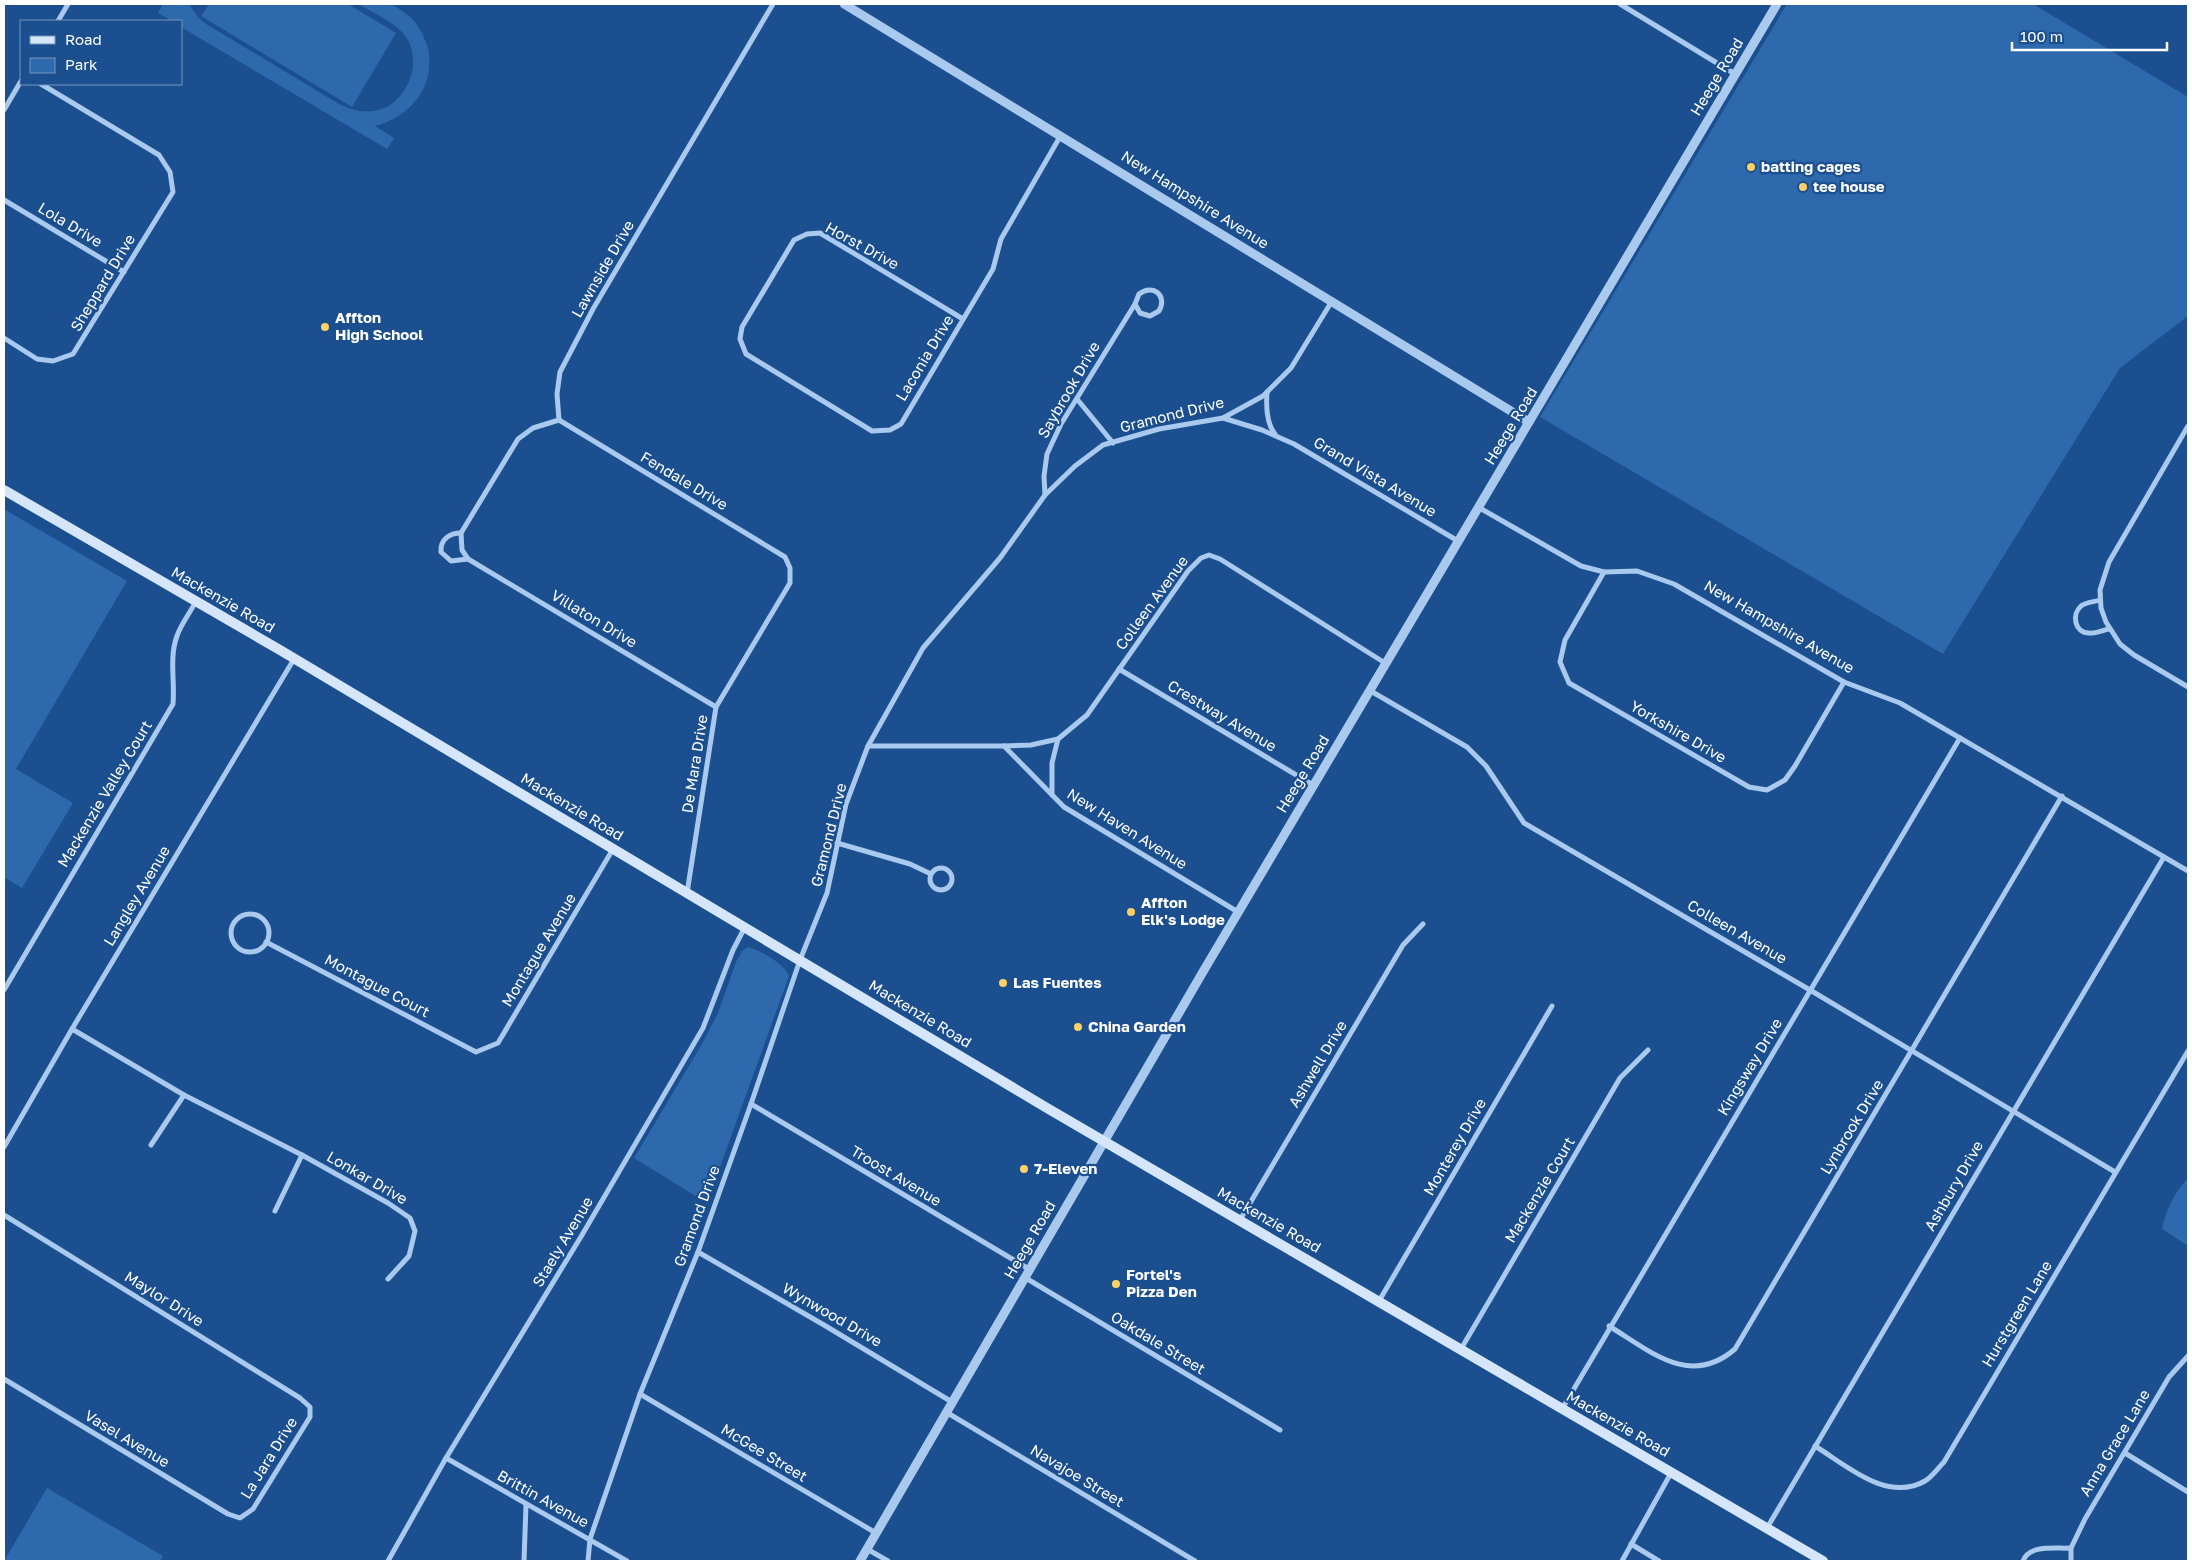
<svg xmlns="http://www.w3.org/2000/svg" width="2192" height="1565" font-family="'Golos Text',sans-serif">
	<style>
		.green { fill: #2e69ad }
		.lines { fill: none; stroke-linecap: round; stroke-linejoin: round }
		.minor { stroke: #a9c9ee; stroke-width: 5 }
		.tertiary { stroke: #a9c9ee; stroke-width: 9 }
		.secondary { stroke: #d6e6fa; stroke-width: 10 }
		.poi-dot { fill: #ffd166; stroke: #1b4f8f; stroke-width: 2 }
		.labels { text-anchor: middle; stroke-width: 4.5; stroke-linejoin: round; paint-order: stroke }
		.street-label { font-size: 15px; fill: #fff; stroke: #1b4f8f }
		.poi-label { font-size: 15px; font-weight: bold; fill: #fff; stroke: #1b4f8f; text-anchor: start }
	</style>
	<rect width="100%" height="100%" fill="#1b4f8f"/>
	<g class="green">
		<path d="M163,4H189L198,17L206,24L339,104C350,109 361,113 373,111C407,108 426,59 403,33C392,21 372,12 358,4C368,4 380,1 389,4C396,5 403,12 409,16C418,24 423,34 427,45C438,84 411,117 375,126L394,138L387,149L181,27V21H172L158,13Z"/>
		<polygon points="209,4 348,4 396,33 352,107 201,16"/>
		<polygon points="1787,4 2033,4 2188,97 2188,316 2120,368 1943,654 1540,417"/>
		<polygon points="4,509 127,581 16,769 73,803 22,888 4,877"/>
		<path d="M748,947C761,951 784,963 789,976L707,1203L634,1158L702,1044L718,1013L736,962L742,951Z"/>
		<path d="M2188,1179V1246L2162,1229C2166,1211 2174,1191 2188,1179Z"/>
		<polygon points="47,1488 163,1556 160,1561 4,1561"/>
	</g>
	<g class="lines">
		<g class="minor">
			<polyline points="1620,4 1735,74"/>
			<polyline points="58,21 68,4"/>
			<polyline points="4,110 21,81"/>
			<polyline points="4,200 124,272"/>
			<polyline points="963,319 820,233 807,234 794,240 742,327 740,339 746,354 872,431 890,430 901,424 993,269 1001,239 1061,135"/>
			<polyline points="4,338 37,359 53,361 73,354 173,192 170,172 159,155 41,84"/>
			<path d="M1267,392C1266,406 1266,423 1275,434"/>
			<polyline points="1077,399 1113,443"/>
			<polyline points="1223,418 1262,430 1294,444 1458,541"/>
			<polyline points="559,420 785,557 790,568 790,583 716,707 687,893"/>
			<polyline points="559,420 557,394 560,372 593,309 773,4"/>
			<polyline points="559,420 533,428 518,439 461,533 462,550 468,559 716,707"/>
			<polyline points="2188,426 2109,562 2100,590 2101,608 2106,622 2120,644 2134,655 2188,687"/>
			<path d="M1045,495L1044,476L1047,454L1061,424L1135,304L1139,294C1153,283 1168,296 1159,311L1150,316L1140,313L1135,304"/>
			<polyline points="1478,507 1581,566 1604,572 1637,571 1674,584 1844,682 1900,703 2188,871"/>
			<path d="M461,533C450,533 440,539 441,552L451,561L468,559"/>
			<polyline points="1604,572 1565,640 1560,662 1569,683 1749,787 1767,790 1785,780 1795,766 1844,682"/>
			<path d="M2100,600C2094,602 2086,602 2081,606C2071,615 2075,633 2089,633C2095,634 2103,630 2109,629"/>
			<polyline points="1119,669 1313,785"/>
			<polyline points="1369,690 1467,747 1486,766 1524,823 1810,990 2115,1172"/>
			<polyline points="868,746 1004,746 1031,745 1058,739 1087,715 1188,571 1201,558 1209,555 1220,559 1385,663"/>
			<polyline points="1004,746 1064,807 1238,912"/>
			<polyline points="1052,795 1052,763 1058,739"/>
			<polyline points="837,843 910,864 931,874"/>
			<circle cx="941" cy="879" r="11"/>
			<circle cx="250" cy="933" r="19"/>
			<polyline points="266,942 476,1052 498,1043 613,849"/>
			<path d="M4,990L173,704C175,682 169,657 177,636C181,624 190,613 196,601"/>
			<polyline points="72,1029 184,1095 302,1155 388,1203 410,1218 415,1231 409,1256 388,1279"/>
			<polyline points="751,1104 1029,1269"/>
			<polyline points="151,1145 184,1095"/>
			<polyline points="4,1147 72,1029 294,659"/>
			<polyline points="275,1211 302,1155"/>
			<polyline points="4,1215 300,1398 310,1407 310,1417 253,1509 240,1518 228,1514 4,1379"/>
			<polyline points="1240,1220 1403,945 1423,924"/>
			<polyline points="698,1252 824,1325 952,1402"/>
			<polyline points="1024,1277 1280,1430"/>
			<polyline points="1379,1301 1552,1006"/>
			<path d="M1609,1326C1650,1351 1690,1388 1735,1349L2062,796"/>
			<polyline points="1461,1349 1620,1078 1648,1050"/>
			<polyline points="640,1394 876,1533"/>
			<polyline points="1562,1409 1960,738"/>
			<polyline points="946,1412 1195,1561"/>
			<path d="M1815,1446C1846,1465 1887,1503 1925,1481C1932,1477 1938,1468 1944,1462L2188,1051"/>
			<polyline points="2125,1453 2188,1492"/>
			<polyline points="446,1458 627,1561"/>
			<polyline points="1767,1528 2164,857"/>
			<polyline points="1631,1544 1659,1561"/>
			<polyline points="867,1549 888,1561"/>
			<polyline points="388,1561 446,1458 582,1235 703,1028 733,950 745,927"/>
			<polyline points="524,1561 526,1505"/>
			<polyline points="588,1561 590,1539 640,1394 698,1252 751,1104 800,960 827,893 846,804 868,746 923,648 1000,558 1045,495 1075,466 1103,445 1159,429 1223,418 1263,396 1291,368 1332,301"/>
			<polyline points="1622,1561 1671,1473"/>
			<path d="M2023,1561C2029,1544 2056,1549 2071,1548"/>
			<polyline points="2071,1561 2071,1548 2085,1519 2169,1377 2188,1356"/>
		</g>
		<g class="tertiary">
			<polyline points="844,4 1529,422"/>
			<polyline points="860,1561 1204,970 1777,4"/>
		</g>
		<polyline class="secondary" points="4,490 280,650 1047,1108 1823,1561"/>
	</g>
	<g class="poi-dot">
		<circle cx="1751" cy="167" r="5"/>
		<circle cx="1803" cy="187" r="5"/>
		<circle cx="325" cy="327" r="5"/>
		<circle cx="1131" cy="912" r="5"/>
		<circle cx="1003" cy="983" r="5"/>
		<circle cx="1078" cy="1027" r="5"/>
		<circle cx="1024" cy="1169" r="5"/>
		<circle cx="1116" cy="1284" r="5"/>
	</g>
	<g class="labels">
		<g class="street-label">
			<text transform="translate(1717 77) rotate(-59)" y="5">Heege Road</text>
			<text transform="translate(1195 200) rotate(32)" y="5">New Hampshire Avenue</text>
			<text transform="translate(70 225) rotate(31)" y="5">Lola Drive</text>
			<text transform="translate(862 246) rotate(29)" y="5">Horst Drive</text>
			<text transform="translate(603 269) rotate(-60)" y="5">Lawnside Drive</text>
			<text transform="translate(103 283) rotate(-59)" y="5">Sheppard Drive</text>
			<text transform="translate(925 358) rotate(-59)" y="5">Laconia Drive</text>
			<text transform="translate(1069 390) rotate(-60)" y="5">Saybrook Drive</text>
			<text transform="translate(1172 415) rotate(-14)" y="5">Gramond Drive</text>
			<text transform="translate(1511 426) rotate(-59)" y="5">Heege Road</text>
			<text transform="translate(1375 477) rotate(31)" y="5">Grand Vista Avenue</text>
			<text transform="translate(684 481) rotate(31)" y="5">Fendale Drive</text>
			<text transform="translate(223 600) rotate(30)" y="5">Mackenzie Road</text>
			<text transform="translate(1152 603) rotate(-54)" y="5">Colleen Avenue</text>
			<text transform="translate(594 619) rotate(31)" y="5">Villaton Drive</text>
			<text transform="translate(1779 627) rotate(30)" y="5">New Hampshire Avenue</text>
			<text transform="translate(1222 716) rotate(31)" y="5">Crestway Avenue</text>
			<text transform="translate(1678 732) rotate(30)" y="5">Yorkshire Drive</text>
			<text transform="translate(695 764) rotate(-81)" y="5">De Mara Drive</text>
			<text transform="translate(1303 774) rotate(-59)" y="5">Heege Road</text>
			<text transform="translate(105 794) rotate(-59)" y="5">Mackenzie Valley Court</text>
			<text transform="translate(572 807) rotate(31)" y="5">Mackenzie Road</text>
			<text transform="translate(1127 829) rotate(32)" y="5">New Haven Avenue</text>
			<text transform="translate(829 835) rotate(-76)" y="5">Gramond Drive</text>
			<text transform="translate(137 896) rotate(-59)" y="5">Langley Avenue</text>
			<text transform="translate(1737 932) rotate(30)" y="5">Colleen Avenue</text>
			<text transform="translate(539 950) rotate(-59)" y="5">Montague Avenue</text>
			<text transform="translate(377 986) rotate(28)" y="5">Montague Court</text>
			<text transform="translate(920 1014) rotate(31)" y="5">Mackenzie Road</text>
			<text transform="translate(1318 1064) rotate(-59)" y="5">Ashwell Drive</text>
			<text transform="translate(1750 1067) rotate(-59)" y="5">Kingsway Drive</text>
			<text transform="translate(1852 1127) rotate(-59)" y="5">Lynbrook Drive</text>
			<text transform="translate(1455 1147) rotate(-60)" y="5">Monterey Drive</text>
			<text transform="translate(896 1176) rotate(31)" y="5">Troost Avenue</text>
			<text transform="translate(367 1178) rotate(30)" y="5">Lonkar Drive</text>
			<text transform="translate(1954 1186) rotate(-60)" y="5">Ashbury Drive</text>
			<text transform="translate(1540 1190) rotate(-59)" y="5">Mackenzie Court</text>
			<text transform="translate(697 1216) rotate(-70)" y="5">Gramond Drive</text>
			<text transform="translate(1269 1220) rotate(30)" y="5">Mackenzie Road</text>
			<text transform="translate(1030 1240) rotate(-60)" y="5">Heege Road</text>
			<text transform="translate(563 1242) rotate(-59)" y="5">Staely Avenue</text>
			<text transform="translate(164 1299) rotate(32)" y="5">Maylor Drive</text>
			<text transform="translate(2017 1314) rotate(-59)" y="5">Hurstgreen Lane</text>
			<text transform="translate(832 1315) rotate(30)" y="5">Wynwood Drive</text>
			<text transform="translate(1158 1343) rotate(31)" y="5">Oakdale Street</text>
			<text transform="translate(1618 1424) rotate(30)" y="5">Mackenzie Road</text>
			<text transform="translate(127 1439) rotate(31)" y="5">Vasel Avenue</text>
			<text transform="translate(2115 1443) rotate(-59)" y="5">Anna Grace Lane</text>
			<text transform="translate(764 1453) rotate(31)" y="5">McGee Street</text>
			<text transform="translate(269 1458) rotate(-58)" y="5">La Jara Drive</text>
			<text transform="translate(1077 1476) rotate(31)" y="5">Navajoe Street</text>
			<text transform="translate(543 1499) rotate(29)" y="5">Brittin Avenue</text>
		</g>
		<g class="poi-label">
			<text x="1761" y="172">batting cages</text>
			<text x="1813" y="192">tee house</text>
			<text x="335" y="323">Affton<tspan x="335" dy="17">High School</tspan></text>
			<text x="1141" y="908">Affton<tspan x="1141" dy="17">Elk's Lodge</tspan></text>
			<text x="1013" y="988">Las Fuentes</text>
			<text x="1088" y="1032">China Garden</text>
			<text x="1034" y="1174">7-Eleven</text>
			<text x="1126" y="1280">Fortel's<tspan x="1126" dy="17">Pizza Den</tspan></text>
		</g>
	</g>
	<rect width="2192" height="1565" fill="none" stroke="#ffffff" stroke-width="10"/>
	<rect x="20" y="20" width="162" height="65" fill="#1b4f8f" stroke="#7695bc"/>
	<rect x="30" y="36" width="25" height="8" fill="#d6e6fa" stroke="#7695bc"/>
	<text x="65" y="45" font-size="15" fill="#ffffff">Road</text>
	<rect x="30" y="58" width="25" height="15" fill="#2e69ad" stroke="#7695bc"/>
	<text x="65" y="70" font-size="15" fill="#ffffff">Park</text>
	<path d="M2012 42v8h155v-8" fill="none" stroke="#ffffff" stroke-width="2.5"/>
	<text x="2020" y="42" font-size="15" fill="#ffffff" stroke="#1b4f8f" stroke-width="4" paint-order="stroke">100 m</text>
</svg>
